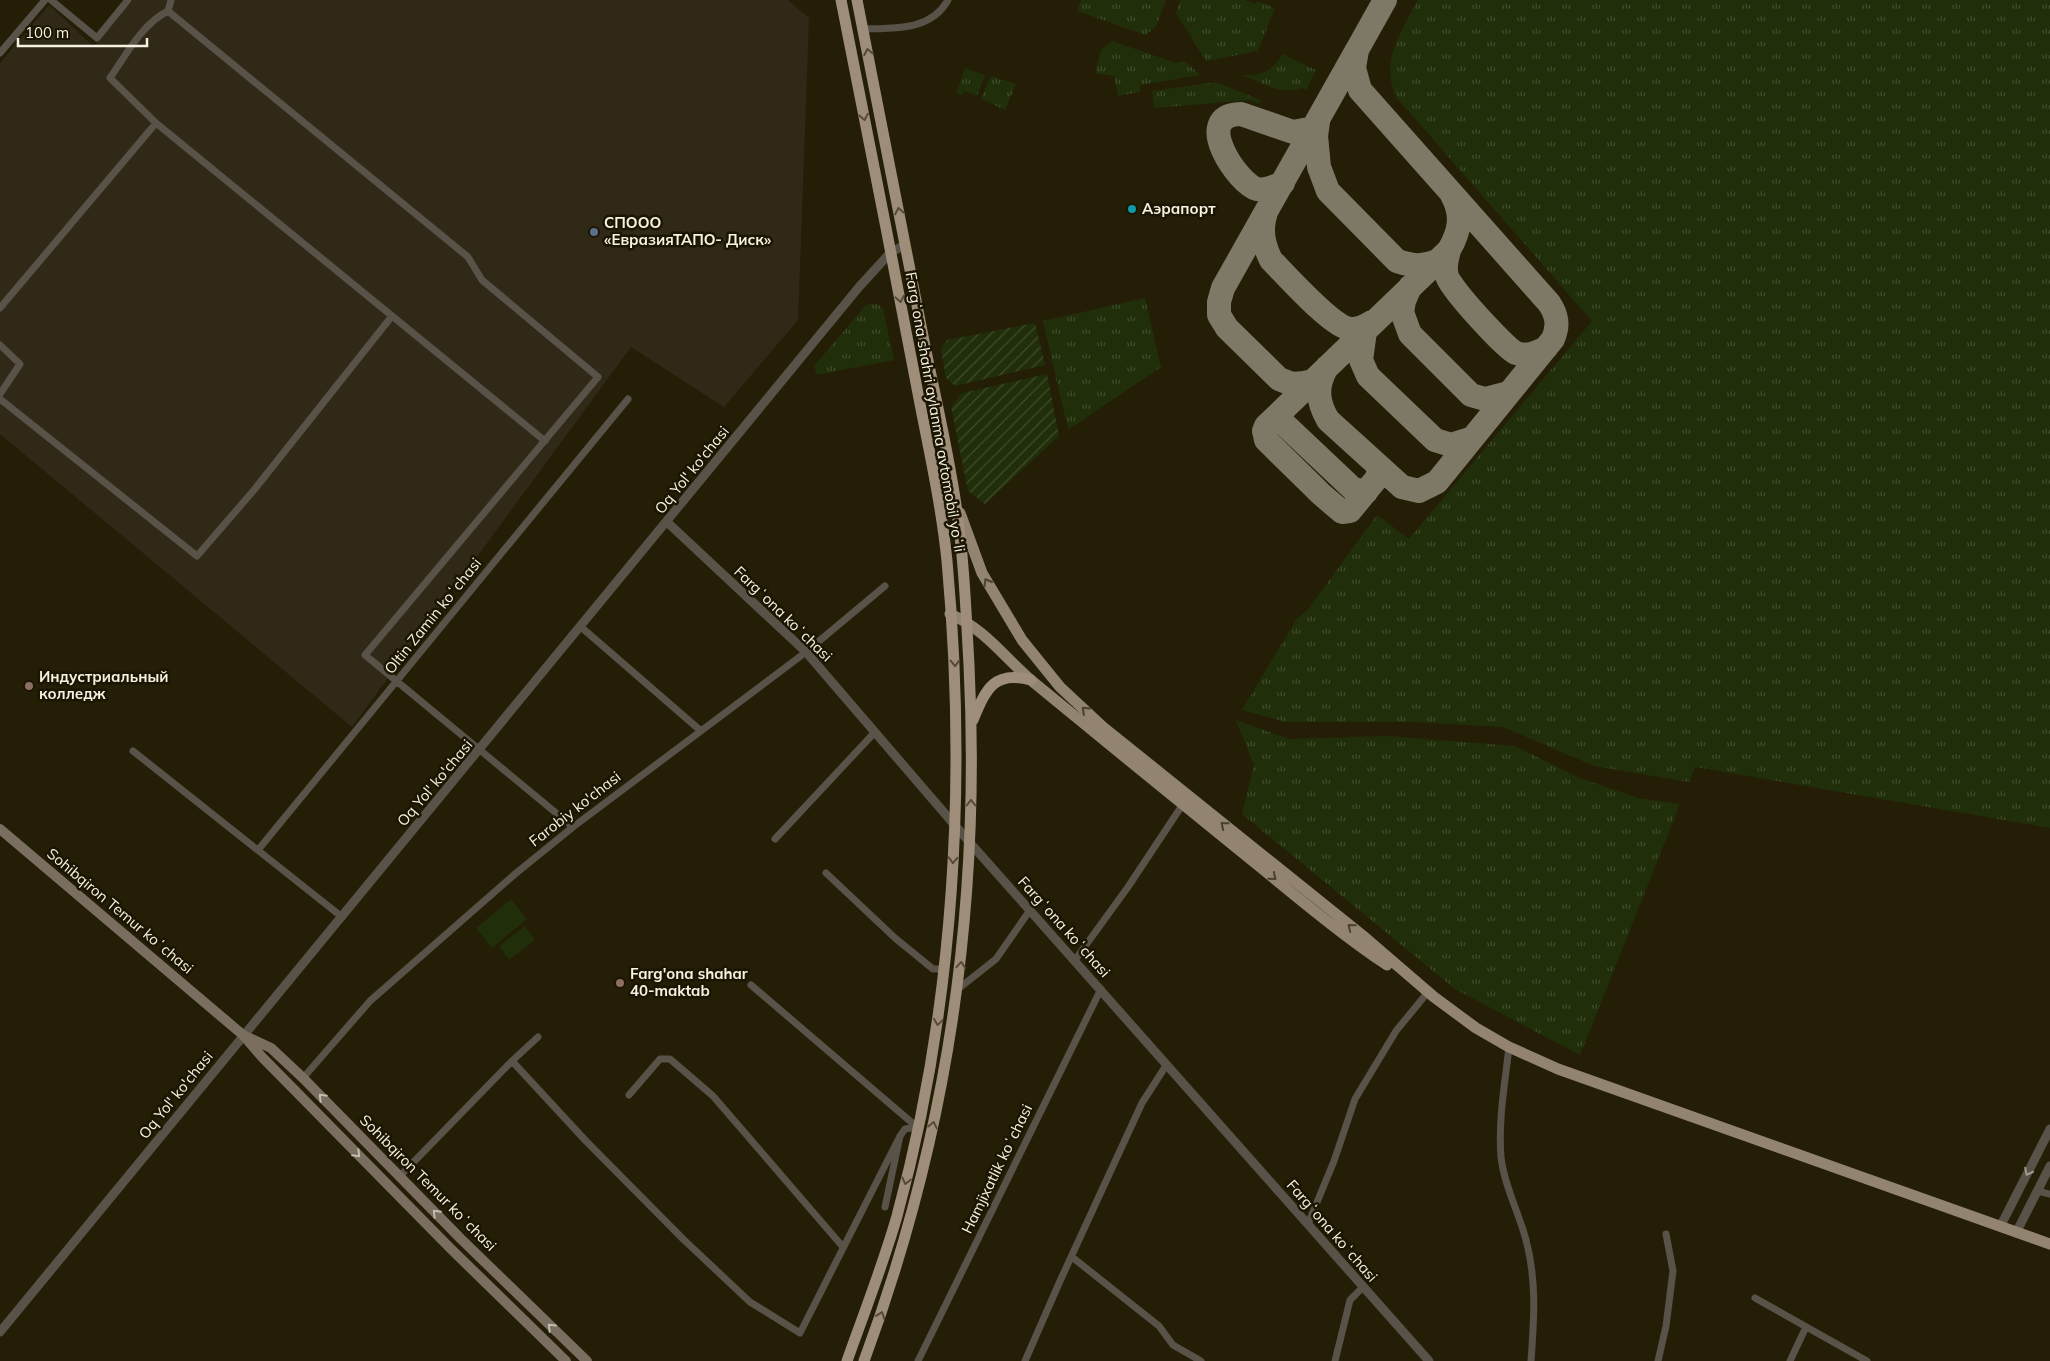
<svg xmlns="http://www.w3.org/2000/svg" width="2050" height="1361" viewBox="0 0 2050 1361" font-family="Mulish,sans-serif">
	<defs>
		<pattern id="grass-tufts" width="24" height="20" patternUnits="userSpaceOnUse" patternTransform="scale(1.25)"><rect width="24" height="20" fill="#202e0a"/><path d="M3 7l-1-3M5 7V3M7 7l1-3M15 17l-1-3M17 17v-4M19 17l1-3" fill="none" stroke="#414d2e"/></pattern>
		<pattern id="garden-furrows" width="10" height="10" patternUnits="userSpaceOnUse" patternTransform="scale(1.25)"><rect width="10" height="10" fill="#202e0a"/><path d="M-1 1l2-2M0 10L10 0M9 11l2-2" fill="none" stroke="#414d2e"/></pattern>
	</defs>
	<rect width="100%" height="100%" fill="#241e07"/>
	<path fill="#302918" d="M133 0H788L809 18 798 320 724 407 631 347 352 727 0 434V63L49 5 94 47Z"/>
	<path fill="url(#grass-tufts)" d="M1081 0H1166L1156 27 1145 35 1077 11Z
		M1180 0H1244L1256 4 1257 1 1275 8 1258 51 1206 61 1176 13Z
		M1418 0H2050V828L1695 767 1689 782 1594 766 1503 727 1414 722H1286L1242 710 1296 620 1309 608 1377 515 1409 539 1592 321 1396 97C1380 61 1401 31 1418 0Z
		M1112 41 1176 63 1185 61 1200 75 1140 85V92L1118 96 1114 76 1095 73 1101 50Z
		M1282 54 1316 70 1306 90 1302 88C1282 96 1262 83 1243 75 1261 76 1274 71 1282 54Z
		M965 68 985 75 977 96 964 91 962 95 956 93Z
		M991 76 1016 84 1005 110 981 99Z
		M1216 82 1260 100 1259 104 1251 100 1154 108 1152 91Z
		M1145 298 1161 367 1068 430 1043 321Z
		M871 303 879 305 883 309 894 360 817 375 814 366 865 306Z
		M1236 720 1289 739 1387 736 1515 746 1577 777 1638 798 1680 804 1580 1055 1455 989 1242 814 1254 765Z"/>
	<path fill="url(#garden-furrows)" d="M1035 323 1045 365 955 386 946 378 941 349 947 340Z
		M1047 374 1059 436 985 504 968 491 951 407 962 393Z"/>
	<path fill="#202e0a" d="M511 899 527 919 492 948 476 928Z
		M525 926 535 940 509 960 499 946Z"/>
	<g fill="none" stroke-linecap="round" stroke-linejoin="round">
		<path stroke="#7e7966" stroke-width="24" d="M1357 50 1385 0
			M1318 122 1316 136 1319 167 1328 191 1397 261C1412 266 1422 267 1437 261
			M1283 183C1275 186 1266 191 1257 189 1239 185 1190 115 1241 114L1293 132 1314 128
			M1265 216C1260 232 1264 246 1271 260 1287 276 1331 326 1350 329 1359 330 1365 326 1372 322
			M1449 250C1447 259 1444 267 1447 276 1449 287 1506 349 1516 353 1527 357 1536 353 1546 348
			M1410 287 1404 301 1402 312 1410 334 1471 395 1485 399 1508 393
			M1365 331 1361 360 1368 376 1435 440 1451 445 1470 439
			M1327 367C1316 386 1317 401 1328 420L1402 487 1419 491 1437 482 1553 339C1559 325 1557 315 1549 303L1360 90 1354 68 1357 50 1223 288 1219 302V315L1227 328 1279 379 1292 384 1304 383 1313 381 1449 250C1460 231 1463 215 1452 195
			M1313 381 1266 426 1264 431 1266 440 1321 494 1342 512 1350 511 1377 478 1379 469
			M1280 413 1281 421 1353 489 1366 492"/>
		<path stroke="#585248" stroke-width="7" d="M51 0 97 38 128 0
			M171 0 168 11C142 24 126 55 110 78L156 123 545 441
			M168 11 468 257 482 280 598 377 365 655 573 827
			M863 29C894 28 931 31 948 0
			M0 53 45 0
			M0 308 156 123
			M0 345 20 364 0 394
			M0 399 197 556 254 490 392 316
			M581 627 701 731
			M133 751 342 917
			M775 839 875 732
			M258 850 628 399
			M826 873 895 938 933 969H944
			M1075 960 1128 887 1183 804
			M751 985 917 1127
			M958 989 996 959 1030 910
			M1509 1047C1505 1083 1498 1120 1501 1157 1504 1185 1519 1213 1526 1240 1537 1281 1534 1320 1531 1361
			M512 1061 585 1140 683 1239 750 1302 800 1333 900 1136
			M303 1078 370 1001 515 874 573 827 806 652 885 586
			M629 1095 660 1059H670L713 1096 843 1247
			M400 1176 512 1061 538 1037
			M2037 1191 2050 1194
			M885 1207 900 1136 905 1129 917 1127
			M1308 1224 1334 1161 1355 1099 1396 1031 1428 992
			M1072 1257 1159 1326 1173 1345 1201 1361
			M1755 1298 1867 1361
			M918 1361 1101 989
			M1025 1361 1060 1281 1142 1103 1167 1064
			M1335 1361 1350 1300 1363 1287
			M1658 1361 1666 1326 1673 1271 1666 1234
			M1790 1361 1806 1327"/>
		<path stroke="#585248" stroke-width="9" d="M667 522 806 652 971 844 1429 1361
			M2000 1227 2050 1129
			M2016 1233 2050 1166
			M0 1332 859 287 891 252 905 245"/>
		<path stroke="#796e60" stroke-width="10" d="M0 829 243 1035
			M566 1361 451 1249 262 1057 243 1035 271 1048 303 1078 461 1239 587 1361"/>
		<path stroke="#928471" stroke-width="11" d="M960 513 982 573 1022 640 1060 687 1103 727 1362 935 1434 997 1476 1028 1509 1047 1558 1069 2050 1244
			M950 614C985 629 1004 657 1032 681 1104 740 1177 800 1249 858 1295 895 1339 933 1387 965"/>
		<path stroke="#9e8e79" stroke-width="11" d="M841 0C866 128 892 255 916 383 927 442 941 501 947 561 967 779 955 1004 897 1216 883 1265 864 1313 847 1361
			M857 0C879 114 901 228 924 341 935 396 948 450 956 505 964 558 966 612 969 665 981 907 948 1134 864 1361
			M973 720C986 689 994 670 1031 680"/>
	</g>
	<defs><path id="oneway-chevron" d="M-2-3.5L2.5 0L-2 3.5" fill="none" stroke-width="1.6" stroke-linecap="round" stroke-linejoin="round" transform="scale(1.25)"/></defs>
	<g stroke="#564b37">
		<use href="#oneway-chevron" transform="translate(868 52) rotate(-101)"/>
		<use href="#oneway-chevron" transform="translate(864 117) rotate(79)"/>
		<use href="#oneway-chevron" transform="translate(899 211) rotate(-100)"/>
		<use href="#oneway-chevron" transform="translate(900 299) rotate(80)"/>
		<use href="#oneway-chevron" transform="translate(955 663) rotate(89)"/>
		<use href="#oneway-chevron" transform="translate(971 803) rotate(-90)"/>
		<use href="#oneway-chevron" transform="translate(953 860) rotate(93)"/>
		<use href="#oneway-chevron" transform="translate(961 965) rotate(-85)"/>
		<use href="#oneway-chevron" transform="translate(938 1022) rotate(98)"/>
		<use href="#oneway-chevron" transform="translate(933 1125) rotate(-78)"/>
		<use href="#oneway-chevron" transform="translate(906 1181) rotate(104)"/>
		<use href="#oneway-chevron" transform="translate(881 1315) rotate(-70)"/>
	</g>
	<g stroke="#4b412e">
		<use href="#oneway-chevron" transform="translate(987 582) rotate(-120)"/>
		<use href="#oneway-chevron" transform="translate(1085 710) rotate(-137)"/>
		<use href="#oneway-chevron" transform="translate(1224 825) rotate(-141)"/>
		<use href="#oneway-chevron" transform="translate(1273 877) rotate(39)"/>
		<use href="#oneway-chevron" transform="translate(1351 927) rotate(-141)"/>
	</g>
	<g stroke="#c3bdaf">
		<use href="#oneway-chevron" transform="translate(322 1097) rotate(-135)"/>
		<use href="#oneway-chevron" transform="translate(357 1154) rotate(45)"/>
		<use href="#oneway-chevron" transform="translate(436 1213) rotate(-134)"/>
		<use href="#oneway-chevron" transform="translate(551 1327) rotate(-136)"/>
	</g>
	<use stroke="#9f9a8e" href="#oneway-chevron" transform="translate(2028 1172) rotate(117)"/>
	<circle fill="#0f9aa8" stroke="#1b1501" stroke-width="2" cx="1132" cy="209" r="5"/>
	<circle fill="#5c6f8a" stroke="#1b1501" stroke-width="2" cx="594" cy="232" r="5"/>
	<g fill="#8d6e63" stroke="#1b1501" stroke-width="2">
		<circle cx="29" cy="686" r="5"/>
		<circle cx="620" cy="983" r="5"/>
	</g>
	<g text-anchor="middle" stroke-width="5" stroke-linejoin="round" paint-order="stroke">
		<g font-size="15" font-weight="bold" fill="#f5f2e4" stroke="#1b1501" text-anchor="start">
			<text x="1142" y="214">Аэрапорт</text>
			<text x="604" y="228">СПООО<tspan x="604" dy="17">«ЕвразияТАПО- Диск»</tspan></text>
			<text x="39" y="682">Индустриальный<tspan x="39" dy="17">колледж</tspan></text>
			<text x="630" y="979">Farg'ona shahar<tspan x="630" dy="17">40-maktab</tspan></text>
		</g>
		<g font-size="15" fill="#f5f2e4" stroke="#1b1501">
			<text transform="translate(935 412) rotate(80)" y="5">Fargʻona shahri aylanma avtomobil yoʻli</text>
			<text transform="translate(692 470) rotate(-51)" y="5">Oq Yol' ko'chasi</text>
			<text transform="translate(783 614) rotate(44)" y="5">Fargʻona koʻchasi</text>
			<text transform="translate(433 616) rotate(-51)" y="5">Oltin Zamin koʻchasi</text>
			<text transform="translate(435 783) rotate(-50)" y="5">Oq Yol' ko'chasi</text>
			<text transform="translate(575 809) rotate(-38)" y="5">Farobiy ko'chasi</text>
			<text transform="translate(120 911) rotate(40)" y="5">Sohibqiron Temur koʻchasi</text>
			<text transform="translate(1064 927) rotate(48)" y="5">Fargʻona koʻchasi</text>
			<text transform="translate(176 1095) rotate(-51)" y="5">Oq Yol' ko'chasi</text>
			<text transform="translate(997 1169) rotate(-64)" y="5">Hamjixatlik koʻchasi</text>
			<text transform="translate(428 1183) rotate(45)" y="5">Sohibqiron Temur koʻchasi</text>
			<text transform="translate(1332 1231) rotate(49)" y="5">Fargʻona koʻchasi</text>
		</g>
	</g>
	<path d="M18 38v8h129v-8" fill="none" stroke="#f5f2e4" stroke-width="2.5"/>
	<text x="25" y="38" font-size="15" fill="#f5f2e4" stroke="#1b1501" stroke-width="4" paint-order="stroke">100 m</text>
</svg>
